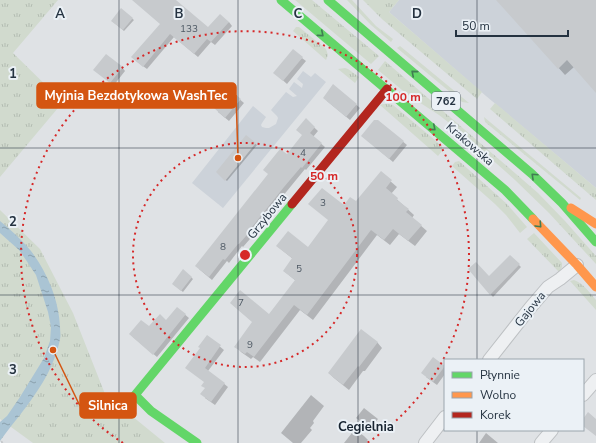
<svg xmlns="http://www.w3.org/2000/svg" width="596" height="443" viewBox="0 0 596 443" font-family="'Nunito Sans',sans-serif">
	<defs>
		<pattern id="grass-tufts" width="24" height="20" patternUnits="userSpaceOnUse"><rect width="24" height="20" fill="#d1dace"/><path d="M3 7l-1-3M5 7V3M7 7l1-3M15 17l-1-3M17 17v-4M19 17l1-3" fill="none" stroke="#b3bcb2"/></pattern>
		<pattern id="water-ripples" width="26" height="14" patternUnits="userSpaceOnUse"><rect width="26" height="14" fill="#aac4d4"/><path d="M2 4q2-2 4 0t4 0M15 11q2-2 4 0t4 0" fill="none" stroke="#8aa0ad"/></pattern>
	</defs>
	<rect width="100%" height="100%" fill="#dfe2e5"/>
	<path fill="#ccd2d9" d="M399 0H596V188L486 96 389 12Z
		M303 71 311 77 315 73 326 82 223 208 192 183 253 106 266 117 262 123 261 125 262 127 266 128H269L276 124 278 118 277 116 271 110 286 92 293 97 297 96 289 89 294 82 302 88 303 84 297 79Z"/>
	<path fill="url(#grass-tufts)" d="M0 0H58L13 53 63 102 0 177Z
		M295 0H312L379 56 371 64Z
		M347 0H352L376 26 393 39 391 42 371 25Z
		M363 0H399L389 12 482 92 477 99 383 20Z
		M296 27H299L326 49 328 55 326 60 293 31Z
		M400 46 469 103 462 102 397 48Z
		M385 61 538 193 565 221 596 256V264L549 213 515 180 462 133 439 115 408 95 378 70Z
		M345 68 348 69 359 77 355 83 338 69Z
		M495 103 596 188V200L490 109Z
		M383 104H388L393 105 442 146V151L438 156 380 105Z
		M484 117 581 198 580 200 485 122Z
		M459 161 507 204 527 227 520 233 506 215 495 204 452 166 455 162Z
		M0 210 40 249 73 313 105 394 165 443H33L0 419Z
		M534 233 562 263V267L559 272 527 239Z
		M574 280C583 283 590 293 596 300V310L570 281Z"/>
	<path fill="url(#water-ripples)" d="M0 221C11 230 22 240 31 251 47 272 59 300 60 327 60 331 61 335 60 339 58 350 53 363 48 373 35 398 16 419 0 441V422L7 416 20 397 44 358 50 341 51 327 48 312 36 275 26 260 19 250 0 233Z"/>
	<path fill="#0003" d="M135 0H174L208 28 229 22 232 26 215 45 211 42 198 57 174 37 147 69 136 61 161 24Z
		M498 0H596V91L574 67 565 75Z
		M121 10 134 20 124 31 112 21Z
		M302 58 306 61 287 84 278 76Z
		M122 67 125 71 114 85 98 73Z
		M224 86 244 103 229 121 218 112V105Z
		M334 86 360 108 350 120 327 101Z
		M306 120 318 131 313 137 325 147 306 170 305 169 287 191 255 231 256 232 243 247 242 246 229 263 227 261 212 280 199 269 287 156 303 136Z
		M378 121 407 145 393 162 366 139Z
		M246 137 257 145 227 181 217 172Z
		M381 173 397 187 391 194 414 215 412 218 427 231 415 246 399 234 390 245 377 235 313 320 300 310 260 362 253 357 251 359 241 352 236 346 253 322 231 303 269 315 296 281 284 271 293 259 277 246 308 248 344 206 356 202Z
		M510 256 521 267 493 297 469 269 489 278Z
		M184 271 193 279 183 292 173 284Z
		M177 308 189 318 157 357 133 337 150 328 167 322Z
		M207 336 224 350 208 371 228 387 215 405 205 398 206 389 201 348Z
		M377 342 382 348 365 371H363L349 390 334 378 329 373Z
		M433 358 445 367V374L437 385 426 377Z
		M311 395 324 406 313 421 314 423 310 428 312 430 301 443H293L281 433Z
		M364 408 378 419 370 429 356 418Z
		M355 429 364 436 368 440 367 441 370 443H344Z
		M486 433 498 443H479Z"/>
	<path fill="#c7cacd" d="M132 0H176L208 27 220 14 229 22 211 42 207 39 194 54 170 34 143 67 131 57 160 24Z
		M496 0H596V93L567 60 558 69Z
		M121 8 133 18 123 30 111 21Z
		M293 49 303 57 283 81 273 73Z
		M106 54 123 67 110 83 93 70Z
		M333 84 357 104 346 117 323 98Z
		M224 85 241 99 225 118 214 108 217 105 211 100Z
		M306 118 315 127 310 133 322 143 302 168 301 167 284 187 252 227 253 228 239 244H238L225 260 223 259 209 277 195 266 268 174 263 170 280 149 287 154 302 135 296 130Z
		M374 120H378L404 141 389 159 361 136Z
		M246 135 256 143 225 181 216 172Z
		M381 171 392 180 386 188 398 198 397 200 409 209 406 212 422 225 408 241 393 229 384 240 371 230 307 315 294 305 254 357 247 352 245 354 234 347 252 322 230 303 240 290 269 314 295 280 283 271 292 258 276 246 288 231 308 247 328 220 308 204 322 188 344 205 350 197 356 201Z
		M510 255 520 264 490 295 468 269 476 262 489 276Z
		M183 269 192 277 181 291 172 284Z
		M177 307 186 314 153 355 129 334 141 320 149 326 160 314 166 320Z
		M361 329 378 342 359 367 358 366 343 385 328 373Z
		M207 335 221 345 205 368 225 383 211 402 200 394 205 388 201 386 204 382 185 368 200 348 198 347Z
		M433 357 445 366 433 382 421 373Z
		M588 412 596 419V436L583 426V419Z"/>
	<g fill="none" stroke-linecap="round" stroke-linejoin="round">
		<g stroke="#bdc0c3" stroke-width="14">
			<path id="street" d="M489 360 530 308 548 287 560 279 577 265
				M583 395 596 380
				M425 443 445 417
				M541 443 552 430"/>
		</g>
		<use href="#street" stroke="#eef0f2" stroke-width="12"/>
		<path stroke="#63d668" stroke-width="9" d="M281 0 505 190 533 219
			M328 0 532 174 562 203 596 242
			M197 443 151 411 135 395 292 204"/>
		<path stroke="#ff974d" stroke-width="9" d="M571 208 596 224
			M533 219 577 265 596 287"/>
		<path stroke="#b3261e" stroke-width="9" d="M292 204 387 89"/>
		<g stroke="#c7cacd" stroke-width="4.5">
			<path id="rail" d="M0 443H1"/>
		</g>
		<use href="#rail" stroke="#ebf1f6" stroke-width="3" stroke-dasharray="9" stroke-linecap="butt"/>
	</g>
	<defs><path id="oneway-chevron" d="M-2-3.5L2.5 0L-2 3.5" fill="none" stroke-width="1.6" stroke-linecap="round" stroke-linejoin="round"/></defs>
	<g stroke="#407c52">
		<use href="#oneway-chevron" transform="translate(321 34) rotate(40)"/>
		<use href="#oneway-chevron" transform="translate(414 73) rotate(-140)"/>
		<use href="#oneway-chevron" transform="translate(433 128) rotate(40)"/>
		<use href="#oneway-chevron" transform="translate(534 176) rotate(-137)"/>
		<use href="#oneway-chevron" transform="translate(539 225) rotate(47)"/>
	</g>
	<path fill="none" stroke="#243240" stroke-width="1" stroke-opacity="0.55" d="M119 0V443M238 0V443M358 0V443M477 0V360M0 148H596M0 295H596M477 430V443"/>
	<g fill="none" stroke="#d62828" stroke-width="2" stroke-dasharray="2 4">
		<circle cx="245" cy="255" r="112"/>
		<path d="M123 443A224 224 0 1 1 367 443"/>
	</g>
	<g text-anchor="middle" stroke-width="4" stroke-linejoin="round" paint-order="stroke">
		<g font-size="10" fill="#4e5964">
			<text x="189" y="32">133</text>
			<text x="303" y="156">4</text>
			<text x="323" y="206">3</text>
			<text x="223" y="250">8</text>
			<text x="299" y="272">5</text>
			<text x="241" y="306">7</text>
			<text x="250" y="348">9</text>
		</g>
		<rect fill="#ebf1f6" stroke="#606b77" stroke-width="1" x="432" y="92" width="28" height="18" rx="3"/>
		<g font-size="11" font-weight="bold" fill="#243240">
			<text x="446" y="105">762</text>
		</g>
		<g font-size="12" fill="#243240" stroke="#ebf1f6">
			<text transform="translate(470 144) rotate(41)" y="4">Krakowska</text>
			<text transform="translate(267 216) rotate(-51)" y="4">Grzybowa</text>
			<text transform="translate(530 309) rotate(-51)" y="4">Gajowa</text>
		</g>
		<g font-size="13" font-weight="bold" fill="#172330" stroke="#ebf1f6">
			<text x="366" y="431">Cegielnia</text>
		</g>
	</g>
	<g font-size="13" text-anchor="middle" font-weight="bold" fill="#243240" stroke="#ebf1f6" stroke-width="4" stroke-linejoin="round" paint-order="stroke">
		<text x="60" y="18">A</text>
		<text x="179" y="18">B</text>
		<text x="298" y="18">C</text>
		<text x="417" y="18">D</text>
		<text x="13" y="78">1</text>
		<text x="13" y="226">2</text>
		<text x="13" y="374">3</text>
	</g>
	<circle cx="245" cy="255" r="6" fill="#d62828" stroke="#ebf1f6" stroke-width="2"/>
	<g font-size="12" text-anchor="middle" font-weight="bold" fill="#d62828" stroke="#ebf1f6" stroke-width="4" stroke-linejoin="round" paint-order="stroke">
		<text x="403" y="101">100 m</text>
		<text x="324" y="180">50 m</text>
	</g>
	<path fill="none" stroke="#d45511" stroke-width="1.5" d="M238 158L236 95M53 350L80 406"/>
	<g fill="#d45511" stroke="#ebf1f6" stroke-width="1.5">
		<circle cx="238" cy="158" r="4"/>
		<circle cx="53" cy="350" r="4"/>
	</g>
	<g fill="#d45511" stroke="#d45511" stroke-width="1.5">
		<rect x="37" y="83" width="199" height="25" rx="4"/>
		<rect x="80" y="393" width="56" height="25" rx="4"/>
	</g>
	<g font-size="13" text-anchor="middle" font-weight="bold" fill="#fff">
		<text x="136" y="100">Myjnia Bezdotykowa WashTec</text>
		<text x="108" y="410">Silnica</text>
	</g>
	<rect x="444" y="359" width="140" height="72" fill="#ebf1f6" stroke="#9ba5ad"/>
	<rect x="452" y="372" width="20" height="6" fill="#63d668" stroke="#9ba5ad"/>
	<text x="480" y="379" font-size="12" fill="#243240">Płynnie</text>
	<rect x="452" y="392" width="20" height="6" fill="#ff974d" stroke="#9ba5ad"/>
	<text x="480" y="399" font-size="12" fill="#243240">Wolno</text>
	<rect x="452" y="412" width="20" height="6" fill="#b3261e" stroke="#9ba5ad"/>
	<text x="480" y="419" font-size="12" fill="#243240">Korek</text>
	<path d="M456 30v6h112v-6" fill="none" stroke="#243240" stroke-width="2"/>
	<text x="462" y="30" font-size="12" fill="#243240" stroke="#ebf1f6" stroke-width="3" paint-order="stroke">50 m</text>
</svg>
